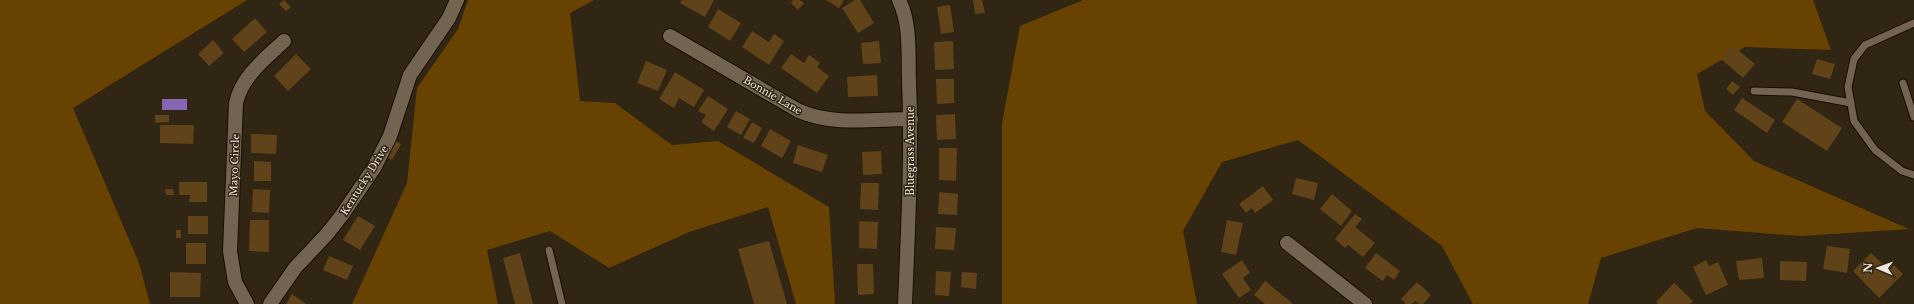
<svg xmlns="http://www.w3.org/2000/svg" width="1914" height="304" viewBox="0 0 1914 304" font-family="'Libre Baskerville',serif">
	<rect width="100%" height="100%" fill="#312514"/>
	<path fill="#684200" d="M0 0H247L73 108 139 263 150 304H0Z
		M468 0H594L570 13 580 101 615 103 672 145 718 141 829 207 835 304H796L768 207 689 232 609 268 550 231 487 250 498 304H352L407 183 417 88 458 29Z
		M1083 0H1813L1831 50 1745 47 1697 74 1705 111 1754 161 1909 229 1801 236 1697 228 1601 258 1588 304H1473L1442 246 1298 140 1222 162 1183 231 1197 304H1002V123L1020 26Z"/>
	<path fill="#8666b0" d="M162 99H187V110H162Z"/>
	<path fill="#604319" d="M284 0 291 7 286 11 279 4Z
		M682 0H714L705 17 680 3Z
		M793 0H800L804 3 798 10 791 3Z
		M826 0H844L839 8Z
		M855 0H860L874 23 858 33 842 8Z
		M973 0H982L985 13 975 14Z
		M950 5 954 32 941 34 937 7Z
		M718 9 741 23 730 41 708 27Z
		M255 18 267 32 244 52 232 39Z
		M752 31 769 42 774 34 784 41 769 65 742 47Z
		M213 40 224 53 209 66 198 54Z
		M879 41 881 63 863 64 861 43Z
		M953 41 954 69 935 70 934 42Z
		M1732 45 1755 64 1743 78 1721 59Z
		M296 54 311 69 288 91 274 76Z
		M791 54 804 63 809 55 820 63 817 67 829 76 817 93 781 68Z
		M1817 59 1835 64 1830 79 1812 74Z
		M646 61 667 70 658 91 637 83Z
		M675 72 704 90 694 107 679 98 674 108 659 99Z
		M877 75 878 96 848 97 847 77Z
		M936 79H954V103L937 104Z
		M1732 81 1740 87 1733 95 1726 89Z
		M708 96 728 109 714 131 701 122 706 115 698 111Z
		M1742 98 1775 120 1767 133 1734 110Z
		M1797 99 1842 128 1827 151 1782 122Z
		M736 111 750 119 741 135 727 127Z
		M955 114 956 139 937 140 936 115Z
		M155 115H169V122L155 123Z
		M752 122 762 128 754 143 743 138Z
		M160 125H194L193 144 160 143Z
		M770 129 791 141 782 158 761 146Z
		M251 134 277 135 276 154 251 153Z
		M395 141 401 144 392 160 387 157Z
		M798 145 828 155 822 172 793 163Z
		M939 148H957L956 181 939 180Z
		M881 151 882 174 863 175 862 152Z
		M254 161 271 162V181H254Z
		M1296 178 1318 183 1314 200 1292 194Z
		M179 182H207V202H189L190 195H179Z
		M861 183H879L878 210 860 209Z
		M1263 186 1273 200 1255 213 1252 208 1246 213 1239 204Z
		M165 189H173L174 195H166Z
		M253 189 270 190 269 213 252 212Z
		M939 192 958 194 957 215 938 214Z
		M1332 194 1352 211 1341 226 1320 209Z
		M1355 214 1362 219 1355 227 1375 243 1363 257 1348 245 1345 248 1335 239Z
		M188 216H208V234H188Z
		M358 216 375 226 360 250 343 240Z
		M250 220H269V252L249 251Z
		M1227 220 1243 223 1236 255 1221 252Z
		M859 221 878 222 877 249 859 248Z
		M936 227 956 228 954 250 935 249Z
		M176 230H181V238H176Z
		M769 241 787 304H754L738 249Z
		M186 243H206V264H186Z
		M1827 246 1850 249 1847 273 1823 269Z
		M520 253 533 304H515L503 258Z
		M1376 253 1400 271 1394 280 1387 275 1383 281 1365 268Z
		M1871 253 1889 270 1894 265 1903 274 1879 298 1853 271Z
		M329 256 353 266 347 280 323 270Z
		M1762 258 1764 278 1739 280 1736 261Z
		M1242 260 1250 273 1243 278 1251 290 1239 298 1222 274Z
		M1706 260 1709 266 1718 262 1728 285 1706 295 1693 267Z
		M1780 261 1807 262 1806 281 1780 280Z
		M857 264H873L874 294 858 295Z
		M936 271 951 272 949 296 935 295Z
		M170 272 201 273 200 297H170Z
		M962 272 977 273 976 289 961 287Z
		M1265 281 1292 303V304H1265L1254 295Z
		M1417 282 1431 295 1423 304H1419L1415 301 1412 304H1406L1401 299Z
		M1674 283 1693 301 1690 304H1658L1656 302Z
		M292 294 306 304H286Z"/>
	<g fill="none" stroke-linecap="round" stroke-linejoin="round">
		<g stroke="#190d01" stroke-width="9">
			<path id="lane" d="M1914 23 1865 45 1854 59 1848 87 1854 121 1875 150 1902 171 1914 175
				M1903 83 1914 117
				M1754 91 1792 92 1851 103
				M549 250 562 304"/>
		</g>
		<g stroke="#190d01" stroke-width="16">
			<path id="street" d="M899 0C911 24 908 55 909 81 912 156 908 230 905 304
				M670 36 799 111C834 126 874 119 911 119
				M1287 243 1365 304
				M247 304 235 282 230 251 236 103C242 76 265 59 284 41
				M270 304 295 268 327 234 342 215 374 168 390 136 410 75 449 18 457 0"/>
		</g>
		<use href="#lane" stroke="#736452" stroke-width="7"/>
		<use href="#street" stroke="#736452" stroke-width="14"/>
	</g>
	<g text-anchor="middle" stroke-width="3" stroke-linejoin="round" paint-order="stroke">
		<g font-size="10" fill="#f0e8dd" stroke="#312514">
			<text transform="translate(773 95) rotate(30)" y="4">Bonnie Lane</text>
			<text transform="translate(910 151) rotate(-90)" y="4">Bluegrass Avenue</text>
			<text transform="translate(234 165) rotate(-88)" y="4">Mayo Circle</text>
			<text transform="translate(364 180) rotate(-58)" y="4">Kentucky Drive</text>
		</g>
	</g>
	<g transform="translate(1878 268) rotate(272)" stroke="#312514" stroke-width="3" paint-order="stroke">
	<path d="M0-3L7 15L0 10L-7 15Z" fill="#f0e8dd"/>
	<text y="-6" font-size="11" font-weight="bold" text-anchor="middle" fill="#f0e8dd">N</text>
	</g>
</svg>
